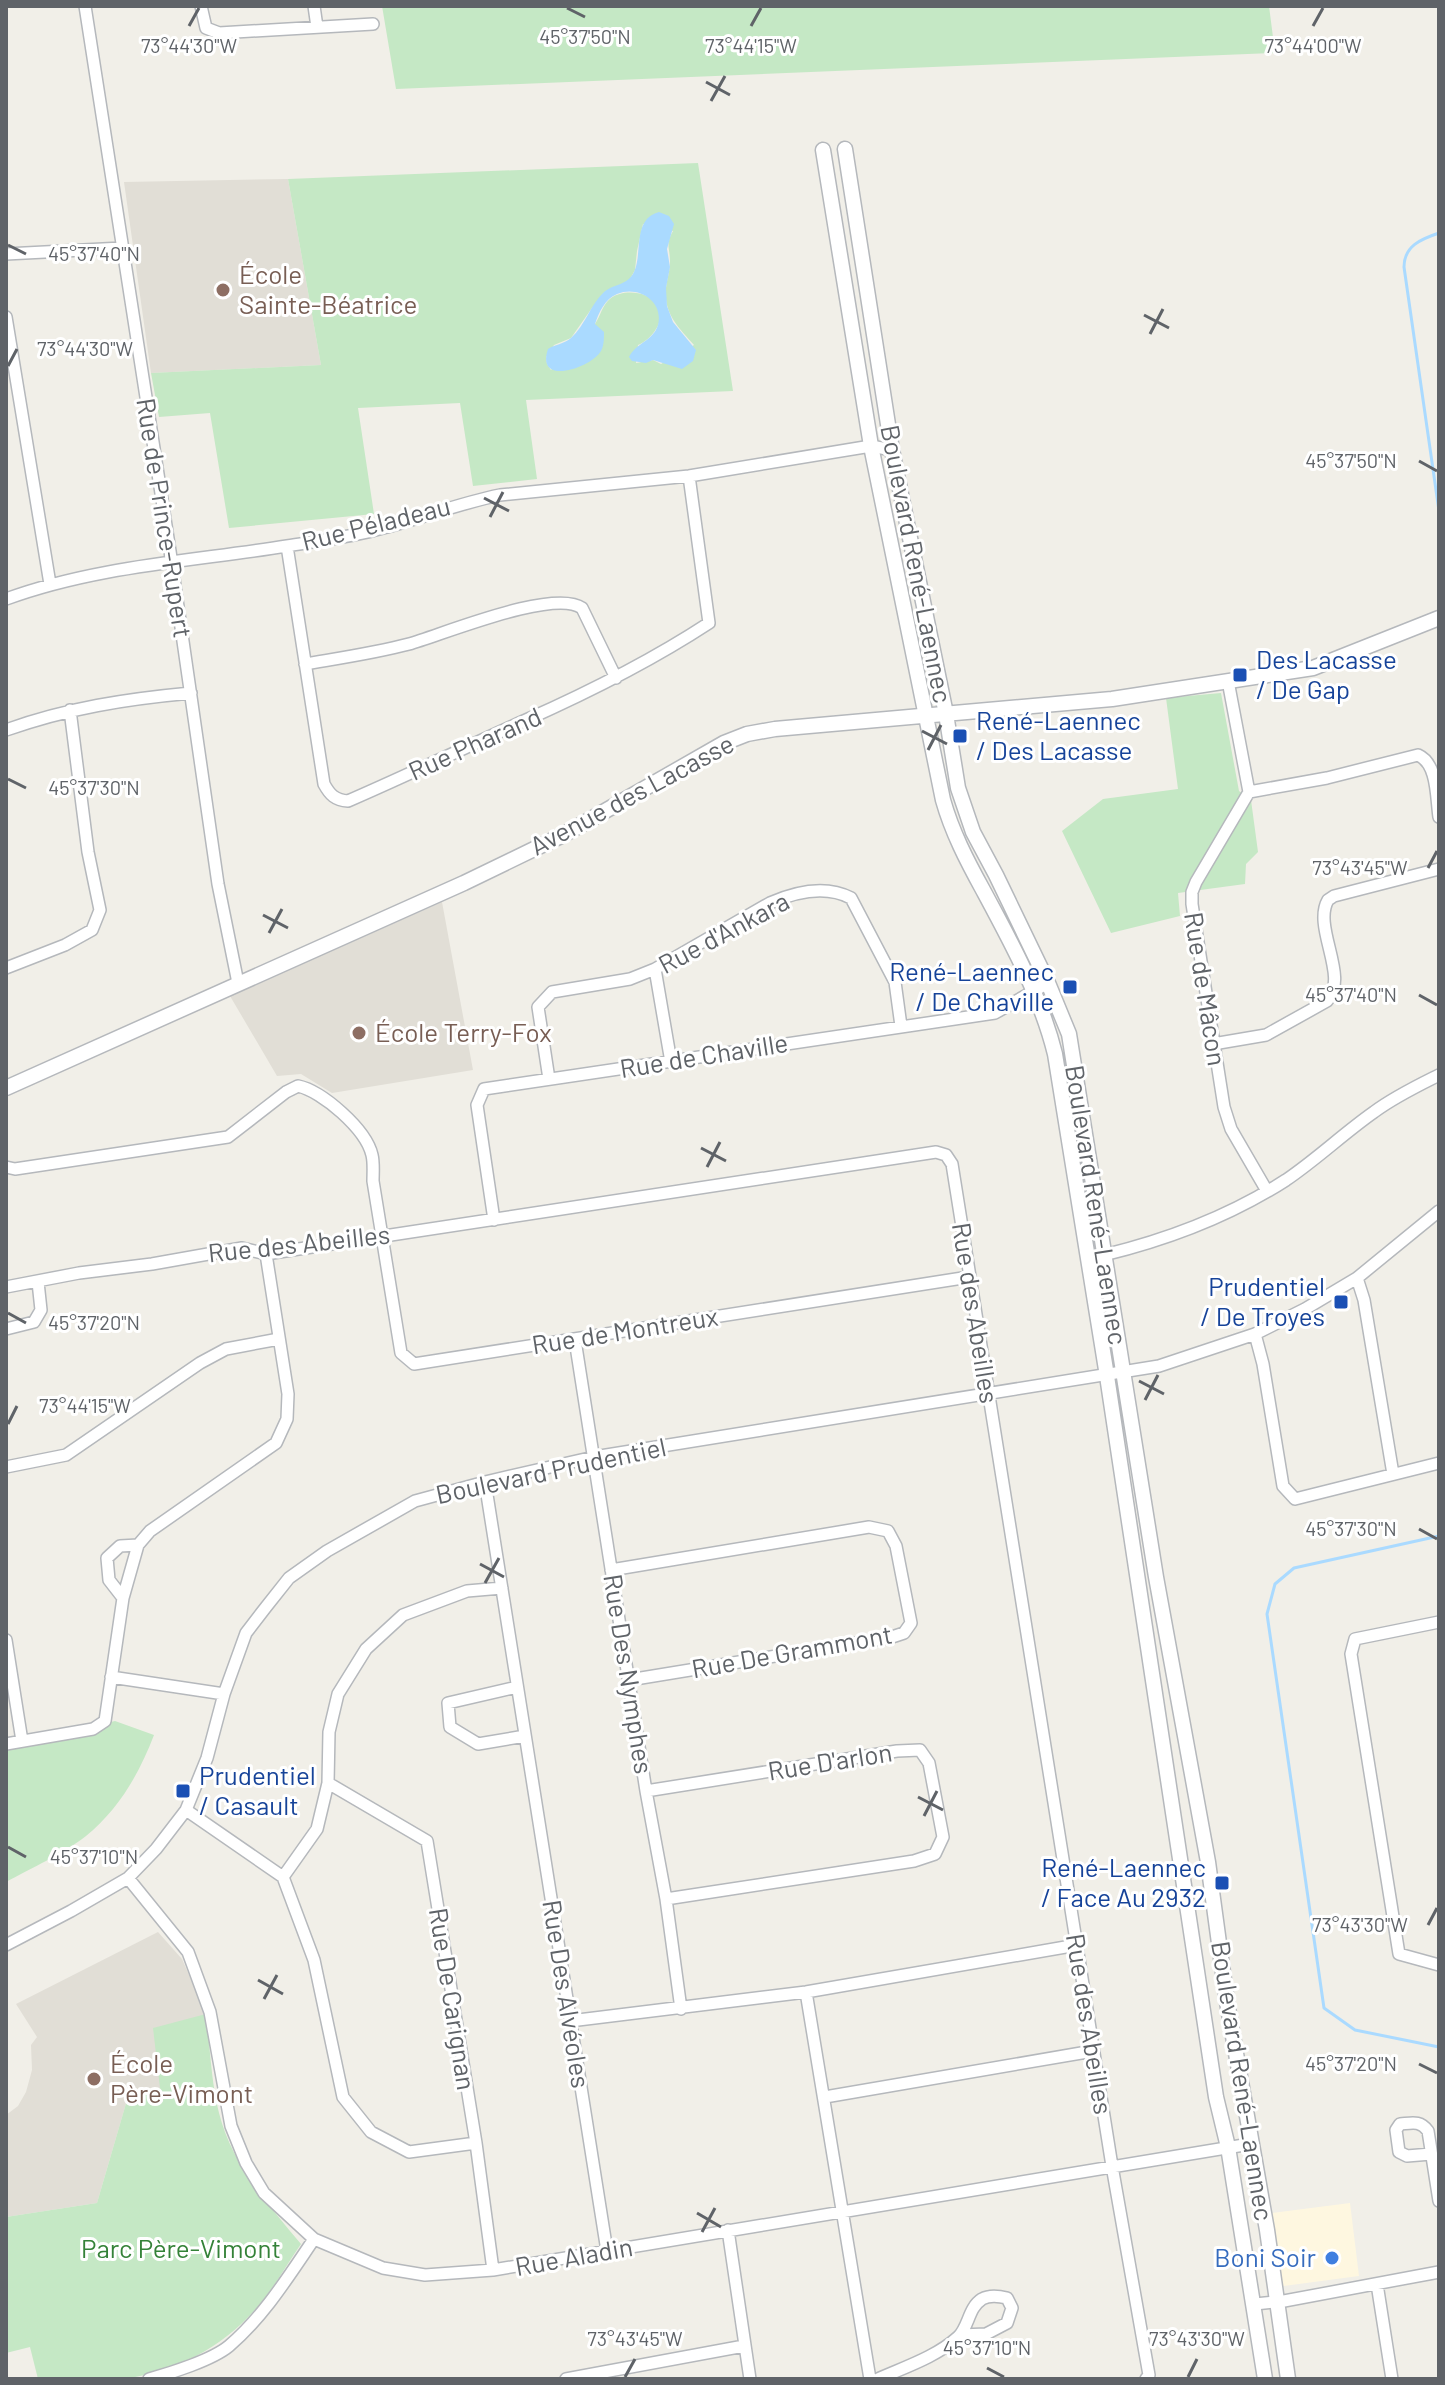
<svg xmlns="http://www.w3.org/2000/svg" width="1445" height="2385" viewBox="0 0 1445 2385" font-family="Barlow,sans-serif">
	<rect width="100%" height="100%" fill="#f1efe8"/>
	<path fill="#fef7e0" d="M1350 2203 1359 2276 1276 2287 1264 2214Z"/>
	<path fill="#e1ded6" d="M288 179 321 365 151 373 124 182Z
		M442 902 473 1070 332 1093 301 1074 277 1076 230 996Z
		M158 1932 182 1959 206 2014 160 2088 127 2100 97 2203 6 2217V2115L18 2106 26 2092 32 2070 31 2045 37 2037 16 2004Z"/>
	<path fill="#c5e8c5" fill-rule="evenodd" d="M382 6H1269L1275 53 396 89Z
		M698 163 733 391 526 400 537 479 473 486 460 403 358 408 374 514 229 528 210 413 159 417 151 373 321 365 288 179ZM643 224 673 231C665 245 670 247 670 262 670 271 667 279 666 288 663 313 679 328 694 345L661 364 653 360 636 363 638 345C652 339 667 320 657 304 648 291 623 289 611 298 602 305 601 315 595 324 586 338 563 357 551 370L547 364 546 357 554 345 571 338 592 308 612 288 625 283 630 279 635 270 637 251Z
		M1221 693 1239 791 1251 800 1258 852 1246 864 1245 884 1178 893 1180 916 1111 933 1062 831 1103 799 1178 789 1166 698Z
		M115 1721 154 1735C139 1774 119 1809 86 1836 66 1852 30 1869 6 1882V1746Z
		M206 2014C210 2046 211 2081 219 2113 232 2165 268 2204 301 2244 287 2264 275 2286 260 2304 224 2347 178 2371 123 2379 96 2382 65 2379 38 2379L30 2347 6 2353V2217L97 2203 127 2100 160 2088 153 2028Z"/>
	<path fill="#aadaff" d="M659 212 669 216 674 224 667 249 670 267 666 288 667 306 673 322 696 350 693 361 682 369 653 360 646 363 632 361 629 357C636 343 653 341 658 325 664 301 638 285 617 294 605 299 599 312 595 324L604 332C604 338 604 346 601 351 591 368 535 387 548 349 556 344 564 344 571 338 585 326 590 305 604 292 615 283 627 286 634 272 643 253 632 219 659 212Z"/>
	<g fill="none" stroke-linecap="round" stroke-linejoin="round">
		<path stroke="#aadaff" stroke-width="3" d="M1439 233C1421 239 1404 246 1404 267L1439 511
			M1439 1536 1294 1568 1275 1584 1267 1614 1324 2008 1355 2030 1439 2047"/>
		<g stroke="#b5b8bc" stroke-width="14">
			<path id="minor" d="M85 6 170 551 218 884 238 983
				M201 6 206 28 219 33 373 24
				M314 6 317 27
				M6 254 122 248
				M6 317 50 584
				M287 546 324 784C330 795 335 800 348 801 408 775 466 747 526 720 589 692 651 661 709 623L689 476
				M6 599C96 566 193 561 287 546 318 541 352 537 383 528 422 518 460 503 500 495L689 476 871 446 892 450
				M305 664C340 658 375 653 409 644 444 634 554 588 582 608L616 678
				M1228 681 1249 792
				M6 730C68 708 126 699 191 693
				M6 968 65 945 92 930 100 910 88 852 70 710
				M655 969 671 1062
				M1213 1044 1266 1035 1327 1001C1350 977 1312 927 1328 900L1334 896 1439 869
				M549 1079 538 1007 552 992 630 979 655 969 770 903C795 892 826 885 851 898L895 982 901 1026
				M6 1167 15 1169 228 1137 286 1092 298 1086C322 1091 366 1129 372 1155 374 1163 373 1173 373 1181L401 1353 414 1364 969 1277
				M1267 1191 1231 1129 1224 1107 1192 904V892L1196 882 1249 792 1327 778 1418 755C1438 764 1436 797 1439 817
				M494 1220 477 1105 484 1089 995 1013 1048 983
				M1104 1255C1170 1239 1230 1216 1286 1180 1317 1159 1344 1133 1374 1112 1394 1097 1417 1086 1439 1075
				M1357 1278 1364 1300 1393 1474
				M6 1287 79 1273 152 1264 242 1248 266 1254 936 1152 946 1155 952 1164 1112 2166 1149 2375 1146 2379
				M6 1329 34 1322 41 1310 38 1282
				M1255 1334 1263 1364 1283 1486 1295 1499 1439 1463
				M575 1340 646 1791 666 1899 681 2009
				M6 1467 66 1455 200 1363 226 1349 279 1339
				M485 1482 607 2251
				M611 1570 869 1527 888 1531 896 1546 911 1623 904 1633 892 1637 629 1680
				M123 1598 109 1580 107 1558 120 1546 138 1545
				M1439 1622 1355 1639 1351 1654 1399 1954 1439 1965
				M6 1640 22 1741
				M111 1677 224 1694
				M517 1687 448 1703 450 1727 478 1744 525 1736
				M6 1744 93 1729 105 1721 123 1598 138 1545 150 1531 276 1443 287 1419 288 1394 266 1254
				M328 1783 427 1841 476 2143 493 2270
				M646 1791 897 1751 920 1750 929 1763 943 1837 935 1854 914 1861 666 1899
				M186 1810 283 1877 314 1960 343 2097 371 2132 409 2152 476 2143
				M283 1877 317 1829 328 1783 329 1732 338 1694 366 1649 403 1615 467 1591 502 1588
				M128 1878 188 1952 210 2012 231 2126 246 2163 264 2193 314 2239 383 2268 425 2275 493 2270 1250 2144
				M6 1945 71 1911 128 1878 156 1849 186 1810 207 1758 224 1694 246 1633 266 1607 289 1578 327 1551 415 1501 485 1482 594 1457 1159 1366 1255 1334 1305 1309 1357 1278 1439 1211
				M806 1992 870 2379
				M570 2021 806 1992 1077 1945
				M825 2097 1093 2051
				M1431 2154 1407 2156 1399 2152 1396 2130 1400 2124C1412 2123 1420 2120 1428 2131L1439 2201
				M728 2230 750 2379
				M1377 2284 1392 2379
				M1255 2304 1284 2301 1439 2272
				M149 2379C171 2373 212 2360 229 2346 264 2316 288 2277 314 2239
				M566 2379 744 2346
				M878 2379C905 2367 936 2357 958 2337 969 2327 968 2308 982 2299 989 2295 999 2296 1007 2298L1012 2308 1007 2323 986 2334 961 2335"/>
		</g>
		<g stroke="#b5b8bc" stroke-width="17">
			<path id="tertiary" d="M845 149 892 450 946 714 958 788 973 832 996 875 1048 983 1069 1034 1156 1577 1208 1862 1227 2002 1267 2230 1288 2379
				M823 150 871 446 943 800C952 832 967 861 983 890 1011 942 1041 997 1055 1054L1107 1376 1216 2097 1228 2147 1265 2379
				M6 1088 464 883 563 835 724 743 747 734 775 729 1112 699 1313 668 1439 618"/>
		</g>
		<use href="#minor" stroke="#fff" stroke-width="11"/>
		<use href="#tertiary" stroke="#fff" stroke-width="14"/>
	</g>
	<path fill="none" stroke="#5f6368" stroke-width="3" d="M567 8 585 17M189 26 199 8M751 26 761 8M1313 26 1323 8M706 82 730 95M711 101 725 76M8 245 26 254M1144 315 1169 328M1150 334 1163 309M8 366 17 349M1419 461 1437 471M484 498 509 511M490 517 503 492M922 731 947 744M928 750 941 725M8 779 26 788M1428 868 1437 851M263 915 288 928M269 933 282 909M1419 995 1437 1005M701 1148 726 1161M707 1167 720 1142M8 1313 26 1323M1139 1381 1164 1394M1145 1400 1158 1375M8 1424 17 1406M1419 1529 1437 1539M480 1564 504 1577M485 1583 499 1558M918 1797 943 1810M924 1816 937 1791M8 1847 26 1857M1428 1925 1437 1908M258 1980 283 1994M264 1999 277 1975M1419 2064 1437 2073M697 2213 721 2227M702 2232 715 2208M987 2368 1004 2377M625 2377 635 2359M1188 2377 1197 2359"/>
	<g fill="#8d6e63" stroke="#fff" stroke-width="3">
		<circle cx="223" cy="290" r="8"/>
		<circle cx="359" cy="1033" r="8"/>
		<circle cx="94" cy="2079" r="8"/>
	</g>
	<g fill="#1a4fb4" stroke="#fff" stroke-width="3">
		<rect x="1232" y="667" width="16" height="16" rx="4"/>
		<rect x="952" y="728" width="16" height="16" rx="4"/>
		<rect x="1062" y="979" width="16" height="16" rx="4"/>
		<rect x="1333" y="1294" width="16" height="16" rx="4"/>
		<rect x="175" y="1783" width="16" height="16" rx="4"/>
		<rect x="1214" y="1875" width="16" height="16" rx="4"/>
	</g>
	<circle fill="#3f7fe0" stroke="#fff" stroke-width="3" cx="1332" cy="2258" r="8"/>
	<g text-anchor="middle" stroke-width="6" stroke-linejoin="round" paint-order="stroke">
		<g font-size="26" fill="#785e54" stroke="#fff" text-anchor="start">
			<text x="239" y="284">École<tspan x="239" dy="30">Sainte-Béatrice</tspan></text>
			<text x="375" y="1042">École Terry-Fox</text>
			<text x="110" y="2073">École<tspan x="110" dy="30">Père-Vimont</tspan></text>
		</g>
		<g font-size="26" fill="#5f6368" stroke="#fff">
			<text transform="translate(164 518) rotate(81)" y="9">Rue de Prince-Rupert</text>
			<text transform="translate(376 524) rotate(-14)" y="9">Rue Péladeau</text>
			<text transform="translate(916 564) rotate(79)" y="9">Boulevard René-Laennec</text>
			<text transform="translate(475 744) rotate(-24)" y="9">Rue Pharand</text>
			<text transform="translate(632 795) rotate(-28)" y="9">Avenue des Lacasse</text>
			<text transform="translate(724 933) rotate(-28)" y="9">Rue d'Ankara</text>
			<text transform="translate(1205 989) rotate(81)" y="9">Rue de Mâcon</text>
			<text transform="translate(704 1056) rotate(-9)" y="9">Rue de Chaville</text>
			<text transform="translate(1096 1205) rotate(81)" y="9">Boulevard René-Laennec</text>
			<text transform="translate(299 1244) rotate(-6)" y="9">Rue des Abeilles</text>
			<text transform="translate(975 1313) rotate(81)" y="9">Rue des Abeilles</text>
			<text transform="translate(625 1331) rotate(-9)" y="9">Rue de Montreux</text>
			<text transform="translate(551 1471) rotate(-12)" y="9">Boulevard Prudentiel</text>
			<text transform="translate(792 1652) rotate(-10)" y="9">Rue De Grammont</text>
			<text transform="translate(628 1674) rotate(81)" y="9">Rue Des Nymphes</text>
			<text transform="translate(830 1762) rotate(-9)" y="9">Rue D'arlon</text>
			<text transform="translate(566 1994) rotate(81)" y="9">Rue Des Alvéoles</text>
			<text transform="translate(452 1999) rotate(81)" y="9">Rue De Carignan</text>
			<text transform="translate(1089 2024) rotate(81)" y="9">Rue des Abeilles</text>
			<text transform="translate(1242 2081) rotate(81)" y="9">Boulevard René-Laennec</text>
			<text transform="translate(574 2257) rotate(-10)" y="9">Rue Aladin</text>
		</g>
		<g font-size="26" fill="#164399" stroke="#fff" text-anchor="start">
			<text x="1256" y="669">Des Lacasse<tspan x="1256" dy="30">/ De Gap</tspan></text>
			<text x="976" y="730">René-Laennec<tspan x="976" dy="30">/ Des Lacasse</tspan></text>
			<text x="1054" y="981" text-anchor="end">René-Laennec<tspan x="1054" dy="30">/ De Chaville</tspan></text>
			<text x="1325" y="1296" text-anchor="end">Prudentiel<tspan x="1325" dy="30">/ De Troyes</tspan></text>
			<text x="199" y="1785">Prudentiel<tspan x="199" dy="30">/ Casault</tspan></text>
			<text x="1206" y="1877" text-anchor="end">René-Laennec<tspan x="1206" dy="30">/ Face Au 2932</tspan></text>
		</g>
		<g font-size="26" fill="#348238" stroke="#fff">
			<text x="181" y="2258">Parc Père-Vimont</text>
		</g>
		<g font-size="26" fill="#366cbe" stroke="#fff" text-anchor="end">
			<text x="1316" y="2267">Boni Soir</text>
		</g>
	</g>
	<g font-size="20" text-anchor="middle" fill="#5f6368" stroke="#fff" stroke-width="6" stroke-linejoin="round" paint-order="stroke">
		<text x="585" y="44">45°37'50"N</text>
		<text x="189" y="53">73°44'30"W</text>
		<text x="751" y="53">73°44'15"W</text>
		<text x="1313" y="53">73°44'00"W</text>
		<text x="94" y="261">45°37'40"N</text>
		<text x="85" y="356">73°44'30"W</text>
		<text x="1351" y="468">45°37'50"N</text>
		<text x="94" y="795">45°37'30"N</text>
		<text x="1360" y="875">73°43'45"W</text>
		<text x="1351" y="1002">45°37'40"N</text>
		<text x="94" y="1330">45°37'20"N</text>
		<text x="85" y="1413">73°44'15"W</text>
		<text x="1351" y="1536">45°37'30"N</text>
		<text x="94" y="1864">45°37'10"N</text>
		<text x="1360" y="1932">73°43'30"W</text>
		<text x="1351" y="2071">45°37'20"N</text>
		<text x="635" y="2346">73°43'45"W</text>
		<text x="1197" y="2346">73°43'30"W</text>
		<text x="987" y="2355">45°37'10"N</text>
	</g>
	<rect width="1445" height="2385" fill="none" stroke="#5f6368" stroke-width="16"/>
</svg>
